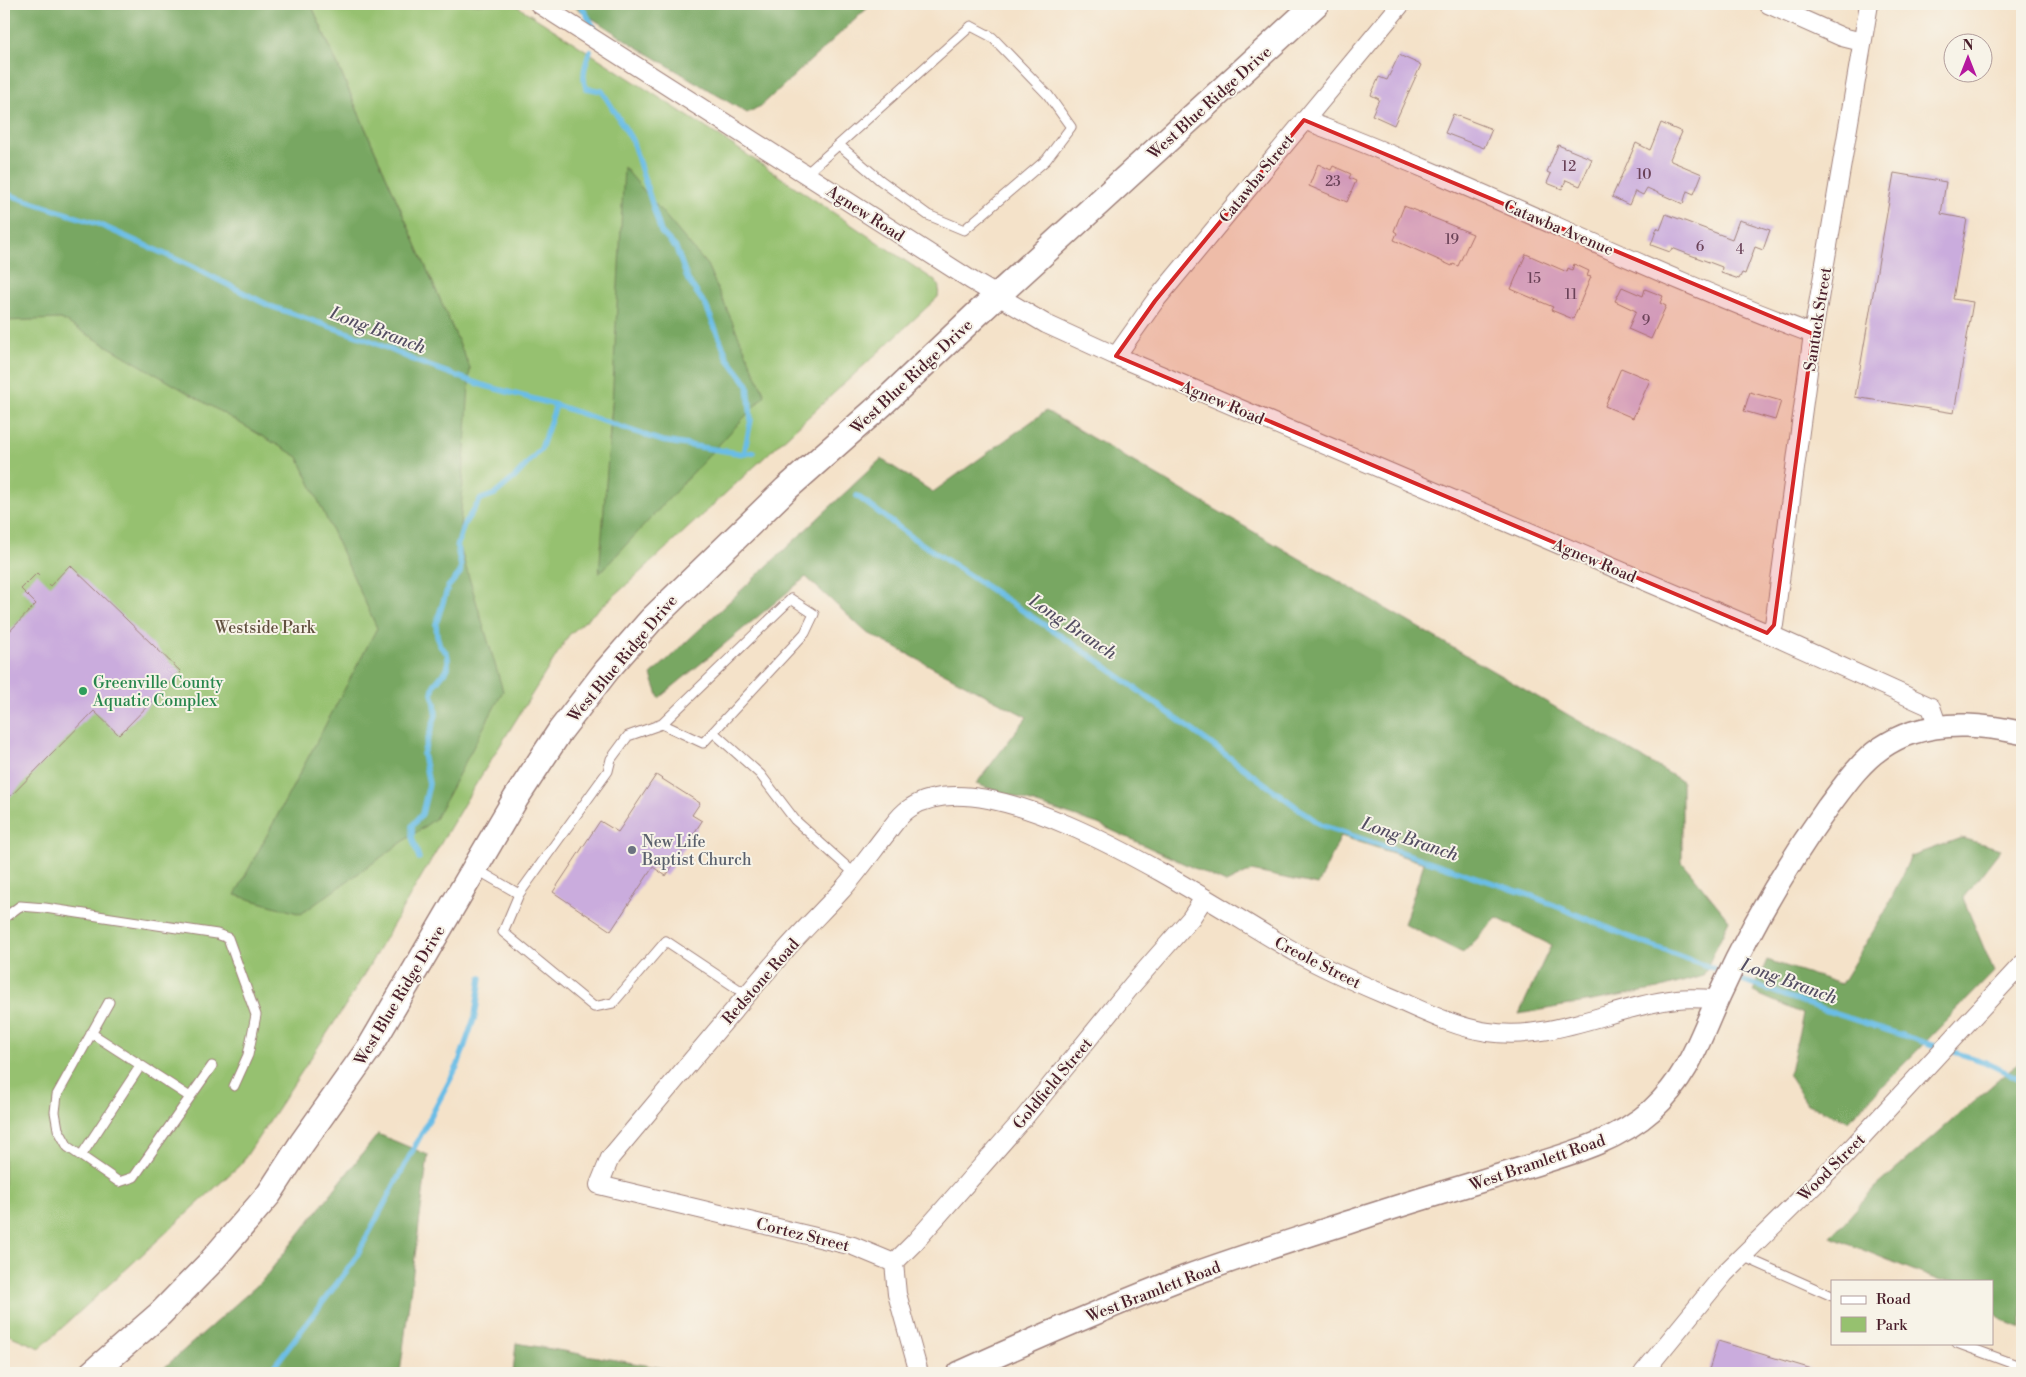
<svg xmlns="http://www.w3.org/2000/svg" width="2026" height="1377" viewBox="0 0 2026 1377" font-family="'Libre Bodoni',serif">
	<rect width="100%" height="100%" fill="#f7f3e8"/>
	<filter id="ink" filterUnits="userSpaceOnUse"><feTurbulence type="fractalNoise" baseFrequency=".02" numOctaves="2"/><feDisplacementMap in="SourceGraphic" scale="10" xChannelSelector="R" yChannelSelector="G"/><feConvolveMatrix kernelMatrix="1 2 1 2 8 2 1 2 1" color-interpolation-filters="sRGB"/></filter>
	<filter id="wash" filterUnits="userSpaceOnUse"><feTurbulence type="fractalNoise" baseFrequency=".0096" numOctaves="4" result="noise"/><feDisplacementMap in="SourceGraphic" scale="20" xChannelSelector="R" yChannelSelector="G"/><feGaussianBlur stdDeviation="1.12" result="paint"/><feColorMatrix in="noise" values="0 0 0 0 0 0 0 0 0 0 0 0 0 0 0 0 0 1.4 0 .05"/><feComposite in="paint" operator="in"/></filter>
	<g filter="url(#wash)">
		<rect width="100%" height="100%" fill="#f4e2c9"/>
		<path fill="#96c16f" stroke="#70704d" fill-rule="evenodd" d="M311 4H514L731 144 934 280 939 287 938 297 623 588 569 635 471 792 349 1000 241 1164 40 1348 4 1333V256L470 368ZM707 265 609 444 612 405Z"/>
		<path fill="#78a762" stroke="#616346" d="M4 4H311L470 368 459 544 503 691 435 819 301 914 235 895 377 628 298 457 61 319 4 321Z
			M570 4H872L761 106 747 113 632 44Z
			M624 167 707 265 765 395 599 574 612 405Z
			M1046 411 1682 781V862L1729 920 1703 976 1658 989 1519 1014 1551 945 1497 918 1463 953 1404 924 1424 863 1341 836 1318 885 1251 871 1226 883 1098 824 976 784 1027 717 866 632 806 577 659 698 651 675 881 459 933 492Z
			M1961 838 2001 849 1963 898 1994 972 1848 1121 1807 1104 1789 1076 1803 1014 1753 992 1767 960 1841 984 1885 912 1911 856Z
			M2022 1059V1328L2008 1323 1992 1312V1281H1940L1831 1237 1875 1188Z
			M378 1134 428 1155 400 1373H158L262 1281Z
			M516 1343 692 1373H513Z"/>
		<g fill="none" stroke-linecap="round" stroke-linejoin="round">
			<path stroke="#6abde6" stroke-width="5.5" d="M580 4 598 34
				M590 51C586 63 581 75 586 88L602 91 632 140 661 232 676 248 688 280 706 306 728 359 748 385 751 420 744 454
				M4 193 98 224 191 266 270 306 369 340 418 362 482 385 556 405 662 441 744 454 754 452
				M857 496 913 538 1097 660 1321 825 1532 896 1644 943 1726 973
				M419 858 412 837V826L422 814 429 784 423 754 436 715 435 703 432 694 434 685 448 668V658L447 653 440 646 437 636 436 624 448 587 460 573 461 566 457 547 464 524 481 499 495 494 515 477 541 449 556 405
				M1734 977 1824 1010 1985 1062 2022 1080
				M269 1373 354 1261 458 1065 475 1016 481 978"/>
		</g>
		<g id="blocks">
			<path fill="#caacdd" d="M1399 55 1421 65 1394 125 1372 115 1379 99 1371 95 1379 77 1387 80Z
				M1453 114 1492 129 1484 148 1445 133Z
				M1661 123 1682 132 1670 159 1671 161 1702 174 1694 194 1687 191 1683 204 1647 188 1643 195 1635 191 1629 205 1612 197 1636 143 1650 150Z
				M1558 145 1592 159 1580 186 1566 180 1562 189 1547 183 1551 174 1547 172Z
				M1318 164 1331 170 1333 166 1351 174 1349 178 1356 181 1347 202 1309 186Z
				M1894 173 1946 182 1941 214 1967 219 1953 299 1973 302 1954 413 1855 397Z
				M1404 206 1473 234 1458 266 1453 264 1452 266 1394 240 1397 233 1394 231Z
				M1666 214 1732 239 1739 220 1770 230 1763 250 1755 247 1745 274 1742 273 1739 279 1721 273 1722 267 1672 248 1670 252 1651 245 1657 228 1660 230Z
				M1526 254 1567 272 1568 268 1572 270 1574 264 1589 271 1587 276 1591 277 1573 319 1551 310 1553 307 1511 289Z
				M1622 287 1643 296 1645 289 1663 296 1660 303 1666 306 1651 339 1628 329 1636 311 1615 301Z
				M1621 368 1650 380 1633 418 1605 406Z
				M1750 392 1781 401 1775 420 1744 411Z
				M70 565 181 672 119 735 94 711 4 803V637L36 604 21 589 37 573 50 586Z
				M656 775 700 803 692 815 702 821 666 876 653 867 611 931 553 892 600 821 618 832Z
				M1718 1341 1812 1369 1811 1373H1708Z"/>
		</g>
	</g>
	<g filter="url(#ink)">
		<use href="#blocks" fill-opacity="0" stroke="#9f807a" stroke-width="1"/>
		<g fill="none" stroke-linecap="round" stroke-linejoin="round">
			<g stroke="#9f807a" stroke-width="11">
				<path id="service" d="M806 174 971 26 992 37 1048 95 1071 127 1046 160 964 230 928 215 880 180 839 145
					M662 724 703 743 805 633 814 614 791 599 662 724 628 736 611 759 608 771 519 894 503 932 594 1007 613 1003 666 941 747 995
					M713 732 760 774 795 820 855 874
					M476 869 519 894
					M4 918 20 906 45 908 217 934 228 938 256 1015 248 1055 234 1086
					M109 1002 57 1095 55 1112 58 1129 68 1147 119 1182 134 1177 212 1066
					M91 1033 190 1097
					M81 1156 141 1065
					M1742 1256 1832 1296
					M1957 1343 2022 1367"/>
			</g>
			<g stroke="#9f807a" stroke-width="20">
				<path id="minor" d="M539 4 971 280 1046 324 1116 356 1767 633 1931 707 1938 727
					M1768 4 1842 37 1862 42
					M1304 120C1477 185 1641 270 1813 334
					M1116 356 1155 301 1401 4
					M1767 633 1774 625 1813 334 1869 4
					M894 1263 914 1243 1024 1118 1133 984 1191 918 1204 898
					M919 1373 897 1294 894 1263 853 1246 599 1185 610 1158C667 1090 724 1021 782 954 801 932 822 912 842 890 858 872 872 852 887 833 894 824 900 814 910 808 995 751 1219 910 1297 953 1330 972 1365 986 1400 1001 1427 1013 1458 1028 1488 1032 1552 1042 1614 1006 1677 999 1690 997 1704 999 1717 999
					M1643 1373 1725 1273 1845 1155 2022 964"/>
			</g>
			<g stroke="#9f807a" stroke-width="25">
				<path id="tertiary" d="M959 1373C1034 1339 1108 1307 1185 1277 1245 1255 1307 1236 1368 1216 1416 1200 1465 1186 1514 1171 1561 1156 1614 1144 1652 1110 1689 1076 1699 1040 1719 996 1749 930 1786 866 1828 807 1843 787 1860 762 1881 748 1890 742 1901 736 1911 733 1948 721 1985 725 2022 733"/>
			</g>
			<g stroke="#9f807a" stroke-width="28">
				<path id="secondary" d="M92 1373 160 1314 209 1264 269 1194 302 1143 370 1047 516 798 560 731 607 670 651 620 786 489 881 405 976 315 1316 4"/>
			</g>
			<use href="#service" stroke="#fff" stroke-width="9"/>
			<use href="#minor" stroke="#fff" stroke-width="18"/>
			<use href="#tertiary" stroke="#fff" stroke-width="22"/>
			<use href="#secondary" stroke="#fff" stroke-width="25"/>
		</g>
	</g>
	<path fill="#d62828" fill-opacity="0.2" stroke="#d62828" stroke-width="4" stroke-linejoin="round" d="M1304 120 1813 334 1774 625 1767 633 1116 356 1155 301Z"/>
	<circle fill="#2e9e5b" stroke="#f7f3e8" stroke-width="2" cx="83" cy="691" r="5"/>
	<circle fill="#6b7280" stroke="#f7f3e8" stroke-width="2" cx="632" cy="850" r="5"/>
	<g text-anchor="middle" stroke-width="4" stroke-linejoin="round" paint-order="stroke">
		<g font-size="14" fill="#6a4258">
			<text x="1569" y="171">12</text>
			<text x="1644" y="179">10</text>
			<text x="1333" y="186">23</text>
			<text x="1452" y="244">19</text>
			<text x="1700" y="251">6</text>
			<text x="1740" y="254">4</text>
			<text x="1534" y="283">15</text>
			<text x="1571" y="299">11</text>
			<text x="1646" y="325">9</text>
		</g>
		<g font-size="16" fill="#4a1f2b" stroke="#f7f3e8">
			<text transform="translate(1209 102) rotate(-42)" y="6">West Blue Ridge Drive</text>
			<text transform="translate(1256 178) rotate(-51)" y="6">Catawba Street</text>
			<text transform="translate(866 213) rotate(33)" y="6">Agnew Road</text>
			<text transform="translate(1559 227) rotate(23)" y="6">Catawba Avenue</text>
			<text transform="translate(1817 319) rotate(-81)" y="6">Santuck Street</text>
			<text transform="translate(911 376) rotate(-43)" y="6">West Blue Ridge Drive</text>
			<text transform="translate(1223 402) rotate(23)" y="6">Agnew Road</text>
			<text transform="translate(1595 560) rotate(23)" y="6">Agnew Road</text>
			<text transform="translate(622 658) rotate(-50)" y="6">West Blue Ridge Drive</text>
			<text transform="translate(1318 962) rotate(27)" y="6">Creole Street</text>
			<text transform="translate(760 981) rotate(-49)" y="6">Redstone Road</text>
			<text transform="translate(399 995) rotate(-59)" y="6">West Blue Ridge Drive</text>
			<text transform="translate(1052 1083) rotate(-50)" y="6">Goldfield Street</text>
			<text transform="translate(1537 1162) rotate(-19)" y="6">West Bramlett Road</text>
			<text transform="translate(1831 1167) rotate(-45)" y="6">Wood Street</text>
			<text transform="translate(803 1234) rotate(14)" y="6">Cortez Street</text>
			<text transform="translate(1153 1291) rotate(-21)" y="6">West Bramlett Road</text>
		</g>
		<g font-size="16" fill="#61503f" stroke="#f7f3e8">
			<text x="265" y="633">Westside Park</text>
		</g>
		<g font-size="16" fill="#27864d" stroke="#f7f3e8" text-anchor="start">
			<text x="93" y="688">Greenville County<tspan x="93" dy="18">Aquatic Complex</tspan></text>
		</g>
		<g font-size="16" fill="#5b616d" stroke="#f7f3e8" text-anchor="start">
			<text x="642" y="847">New Life<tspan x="642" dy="18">Baptist Church</tspan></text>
		</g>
		<g font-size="18" font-style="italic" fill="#544e63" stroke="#f7f3e8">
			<text transform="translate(378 330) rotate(21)" y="6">Long Branch</text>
			<text transform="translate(1073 627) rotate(34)" y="6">Long Branch</text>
			<text transform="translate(1410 839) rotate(19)" y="6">Long Branch</text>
			<text transform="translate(1789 981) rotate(20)" y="6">Long Branch</text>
		</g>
	</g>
	<rect width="2026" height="1377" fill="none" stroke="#f7f3e8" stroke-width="20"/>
	<rect x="1831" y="1280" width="162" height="65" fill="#f7f3e8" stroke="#b29e9c"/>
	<rect x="1841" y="1296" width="25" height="8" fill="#ffffff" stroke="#b29e9c"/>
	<text x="1876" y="1304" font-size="15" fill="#4a1f2b">Road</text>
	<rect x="1841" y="1317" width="25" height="15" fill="#96c16f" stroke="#b29e9c"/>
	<text x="1876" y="1330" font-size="15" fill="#4a1f2b">Park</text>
	<g transform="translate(1968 58)"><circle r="24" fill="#f7f3e8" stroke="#b29e9c"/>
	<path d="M0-4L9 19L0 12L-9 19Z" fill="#b5179e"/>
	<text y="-8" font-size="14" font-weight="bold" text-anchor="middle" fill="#4a1f2b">N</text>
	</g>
</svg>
